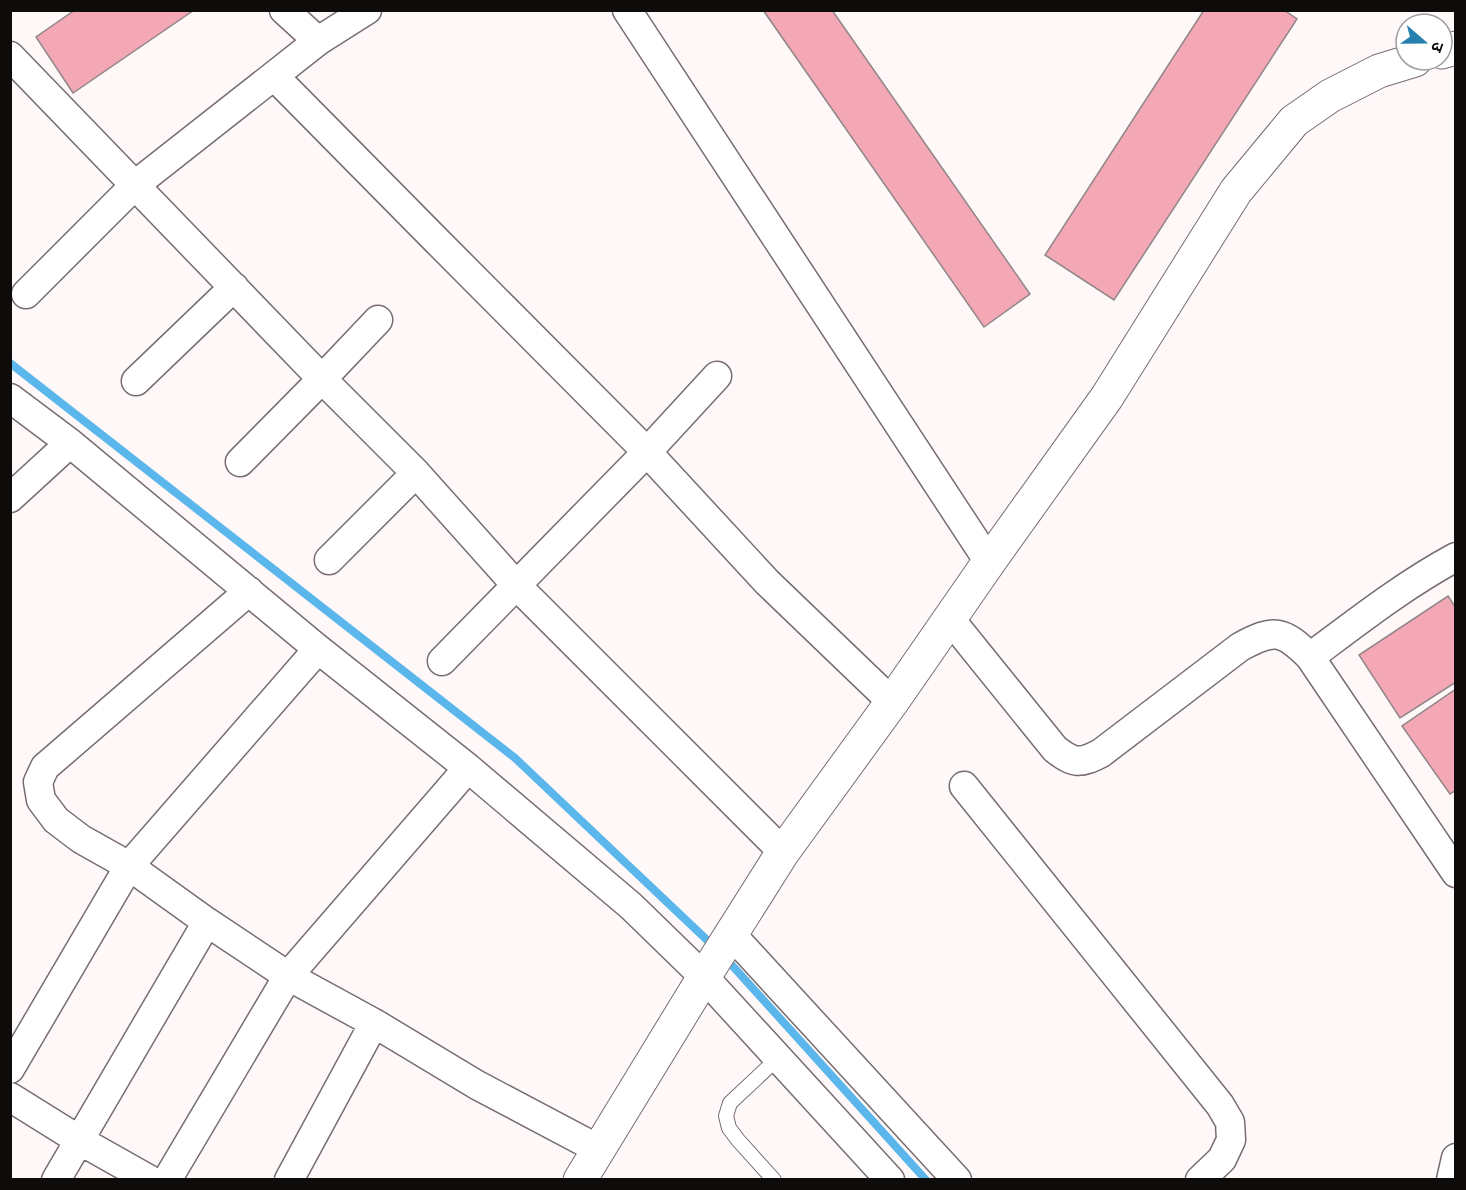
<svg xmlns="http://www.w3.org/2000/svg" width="1466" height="1190" viewBox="0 0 1466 1190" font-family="'Sofia Sans Condensed','Noto Sans Devanagari',sans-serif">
	<rect width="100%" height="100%" fill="#fef8f9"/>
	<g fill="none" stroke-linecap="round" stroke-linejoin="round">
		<path stroke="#5bb7eb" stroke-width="8" d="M10 363 515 758 707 940
			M729 962 926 1180"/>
	</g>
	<path fill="#f4a7b4" stroke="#908688" stroke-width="1.5" d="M75 10H194L73 93 36 37Z
		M763 10H832L1030 294 984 327Z
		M1204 10H1284L1297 19 1114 300 1045 255Z
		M1448 596 1456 608V682L1400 718 1359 655Z
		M1456 689V790L1450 794 1402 726Z"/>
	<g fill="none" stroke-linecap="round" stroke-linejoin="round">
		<g stroke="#776d6f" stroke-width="16">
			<path id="service" d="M774 1180 738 1140 729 1128 726 1116 730 1103 778 1058"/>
		</g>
		<g stroke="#776d6f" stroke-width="31">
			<path id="minor" d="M284 10 318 41
				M627 10 989 562
				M10 56 322 379 416 473 516 585 783 852
				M274 76 435 239 647 452 767 582 892 702
				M26 294 135 185 318 41 367 10
				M136 381 234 287
				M10 398 70 443 318 649 468 768 631 906 704 977 890 1180
				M240 462 322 379 378 320
				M10 498 70 443
				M329 560 416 473
				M249 591 45 767 38 782 41 800 56 820 81 839 129 866 207 922 288 976 374 1023 477 1085 598 1149
				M950 619 1055 749C1074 764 1080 764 1101 753L1240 647C1274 628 1283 630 1310 657L1456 873
				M1310 657C1357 622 1404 585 1456 557
				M442 661 647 452 717 376
				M964 786 1220 1105 1230 1122 1231 1140 1222 1159 1200 1180
				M731 934 957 1180
				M10 1069 129 866 318 649
				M10 1097 79 1140 150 1180
				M56 1180 207 922
				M167 1180 288 976 468 768
				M289 1180 374 1023
				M1451 1180 1456 1158"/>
		</g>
		<g stroke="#776d6f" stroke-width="35">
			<path id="secondary" d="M1442 52 1456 48
				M580 1180 704 977 783 852 892 702 989 562 1107 397 1236 191 1294 121 1330 96 1379 71 1415 60"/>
		</g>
		<use href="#service" stroke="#fff" stroke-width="14"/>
		<use href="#minor" stroke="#fff" stroke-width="28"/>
		<use href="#secondary" stroke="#fff" stroke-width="33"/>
	</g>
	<rect width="1466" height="1190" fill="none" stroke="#0e0b0b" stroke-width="24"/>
	<g transform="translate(1424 42) rotate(110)"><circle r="28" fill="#ffffff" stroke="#9f9d9d" stroke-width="1.5"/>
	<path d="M0-4.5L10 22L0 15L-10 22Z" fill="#2580ad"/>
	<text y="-9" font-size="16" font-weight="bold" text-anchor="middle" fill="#0e0b0b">उ</text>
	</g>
</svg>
